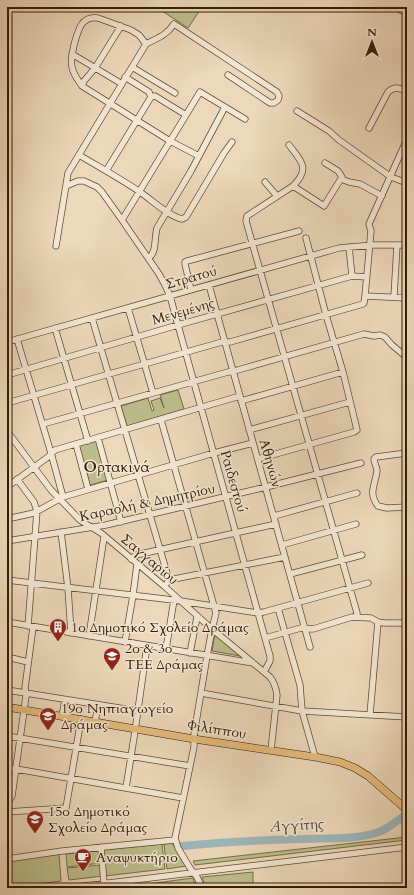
<svg xmlns="http://www.w3.org/2000/svg" width="414" height="895" viewBox="0 0 414 895" font-family="Cardo,serif">
	<rect width="100%" height="100%" fill="#ecd8ba"/>
	<filter id="stains"><feTurbulence type="fractalNoise" baseFrequency=".005" numOctaves="4"/><feColorMatrix values="0 0 0 0 .2 0 0 0 0 .09 0 0 0 0 .02 0 0 0 .5 -.17"/></filter>
	<radialGradient id="worn" r=".72"><stop offset=".6" stop-color="#630" stop-opacity="0"/><stop offset="1" stop-color="#630" stop-opacity=".3"/></radialGradient>
	<path fill="#bcbd8c" stroke="#786c4a" d="M156 7H202L188 28Z
		M178 390 184 409 127 426 121 406 148 398 152 411 154 410 151 401 160 398 164 408 160 395Z
		M97 441 108 480 90 485 79 446Z
		M215 634 240 656 212 651Z
		M407 837V840L195 865 193 861Z
		M172 843 186 866 167 869 164 844Z
		M162 844 165 869 105 876 102 850Z
		M100 850 101 863 67 867 66 854Z
		M59 854 61 881 12 887 10 861Z
		M101 865 103 876 69 880 67 868Z
		M253 872V888H206L202 877Z
		M193 878 196 888H140V885Z"/>
	<g fill="none" stroke-linecap="round" stroke-linejoin="round">
		<path stroke="#9db7ba" stroke-width="8" d="M182 846C222 842 262 840 302 839 326 838 356 840 379 832 389 828 398 820 407 814"/>
		<g stroke="#634b34" stroke-width="7">
			<path id="minor" d="M394 7 407 13
				M146 44 139 35 131 30 98 18C81 15 78 31 74 45 73 52 70 59 72 67 73 74 78 80 82 86L170 141 199 156
				M72 54 122 84
				M132 67 175 93
				M125 77 149 92 151 97
				M82 86 84 81 95 68 121 26
				M151 97 155 96 186 115
				M297 111 329 131 339 140 391 177 407 183
				M369 128 388 92C394 86 401 88 407 92
				M289 145C301 161 311 168 293 186L247 216 246 221 357 613V617
				M79 155C99 167 121 179 140 192 152 200 168 216 182 219L186 217 224 153 232 142
				M106 171 151 97
				M341 179 349 182 360 184 382 196
				M265 182 277 196
				M66 186 78 181H84L97 187 102 192 122 220 159 274 165 285 170 296 178 325 270 656V661L264 672
				M293 186 324 206 342 177 338 171 325 163
				M122 220 200 92 245 119
				M56 246 68 173 146 44C157 38 166 36 174 24L277 92 279 96 278 100 274 103H270L228 75
				M349 247 352 276
				M149 258C157 251 154 239 157 228L191 171 225 107
				M209 285 310 647
				M191 290 185 264V262L187 261 299 231
				M365 296 407 298
				M394 297 397 245
				M128 308 153 393
				M92 318 169 580
				M55 328 88 441
				M17 339 51 453 63 497
				M7 342 339 248 373 245H407
				M7 375 178 325 352 276 367 277
				M241 401 343 372
				M7 403 222 342H230L363 304 364 303 365 296 371 231 369 224 407 139
				M161 420 216 613 212 629 207 656 194 735V747L175 838 178 848 190 868 197 877 202 888
				M43 424 228 372 238 370 364 334 374 336 380 335 385 337 392 345 404 355 407 358
				M249 430 350 402
				M7 431 51 490 80 520 86 524 101 533 164 586 212 629 270 677C274 682 276 688 277 695L271 750
				M98 438 121 522
				M76 444 88 489
				M407 453 376 457 374 459C374 464 377 466 377 471 375 486 368 493 378 506L387 508 407 507
				M258 459 354 432 357 430 343 372 326 315 306 238
				M17 479 34 502 37 511 28 626
				M7 487 48 457 55 450 240 396
				M274 516 357 493
				M7 519 34 513 63 497 214 453 253 443
				M61 532 68 588 71 633
				M7 533 8 541 7 555
				M7 541 106 525 266 487 361 463
				M282 545 356 524
				M131 559 136 555 276 524
				M290 574 362 555
				M7 580 181 601 258 613 264 612 368 583
				M167 583 169 580 285 557
				M278 608 300 685 302 711 315 757
				M7 622 253 663
				M89 636 104 537
				M265 638 301 628 313 629 352 617 371 618 378 622 384 623H401L407 624
				M125 642 133 595 137 564
				M166 649 174 600
				M190 653 197 617
				M7 657 28 662
				M7 690 138 711
				M201 693 302 711 407 717
				M370 715 378 622
				M62 716 65 700
				M95 722 98 705
				M7 736 190 766
				M7 769H16L183 798
				M126 788 135 731 147 646
				M7 804 12 796 26 696 25 688 33 627
				M7 812 66 808 81 719
				M101 847 104 883
				M7 859 62 851 175 840
				M67 888 407 847"/>
		</g>
		<g stroke="#351c07" stroke-width="8">
			<path id="major" d="M7 707 194 739 315 757 340 762 355 768 368 776 407 810"/>
		</g>
		<use href="#minor" stroke="#f3e6d2" stroke-width="5.5"/>
		<use href="#major" stroke="#e6bc7d" stroke-width="7"/>
	</g>
	<defs>
		<g id="building-pin" transform="scale(0.9)"><path d="M0 17L-7.5 6A9.5 9.5 0 1 1 7.5 6Z" fill="#8f2418" stroke="#f3e6d2"/><path d="M-4-6H4V6H1V3H-1V6H-4ZM-2.5-4.3h1.7v1.8h-1.7ZM.8-4.3h1.7v1.8H.8ZM-2.5-1h1.7V.8h-1.7ZM.8-1h1.7V.8H.8Z" fill="#fff"/></g>
		<g id="school-pin" transform="scale(0.9)"><path d="M0 17L-7.5 6A9.5 9.5 0 1 1 7.5 6Z" fill="#8f2418" stroke="#f3e6d2"/><path d="M0-5L7-2L0 1L-7-2ZM-4 1L0 2.5L4 1V4Q0 6-4 4Z" fill="#fff"/></g>
		<g id="cafe-pin" transform="scale(0.9)"><path d="M0 17L-7.5 6A9.5 9.5 0 1 1 7.5 6Z" fill="#8f2418" stroke="#f3e6d2"/><path d="M-5.5-4.5H6V0H3Q3 3.5 0 3.5H-2.5Q-5.5 3.5-5.5 0ZM3-3.2v2h1.7v-2ZM-6 4.5H4V6H-6Z" fill="#fff"/></g>
	</defs>
	<g fill-rule="evenodd">
		<use href="#building-pin" x="58" y="627"/>
		<use href="#school-pin" x="112" y="656"/>
		<use href="#school-pin" x="48" y="716"/>
		<use href="#school-pin" x="35" y="819"/>
		<use href="#cafe-pin" x="83" y="857"/>
	</g>
	<g text-anchor="middle" stroke-width="3" stroke-linejoin="round" paint-order="stroke">
		<g font-size="14" fill="#351c07" stroke="#f3e6d2">
			<text transform="translate(191 277) rotate(-16)" y="5">Στρατού</text>
			<text transform="translate(183 311) rotate(-16)" y="5">Μενεμένης</text>
			<text transform="translate(271 463) rotate(74)" y="5">Αθηνών</text>
			<text transform="translate(234 481) rotate(74)" y="5">Ραιδεστού</text>
			<text transform="translate(147 502) rotate(-12)" y="5">Καραολή &amp; Δημητρίου</text>
			<text transform="translate(150 559) rotate(40)" y="5">Σαγγαρίου</text>
			<text transform="translate(217 729) rotate(9)" y="5">Φιλίππου</text>
		</g>
		<g font-size="14" fill="#351c07" stroke="#f3e6d2" text-anchor="start">
			<text x="71" y="632">1ο Δημοτικό Σχολείο Δράμας</text>
			<text x="125" y="653">2ο &amp; 3ο<tspan x="125" dy="16">ΤΕΕ Δράμας</tspan></text>
			<text x="61" y="713">19ο Νηπιαγωγείο<tspan x="61" dy="16">Δράμας</tspan></text>
			<text x="48" y="816">15ο Δημοτικό<tspan x="48" dy="16">Σχολείο Δράμας</tspan></text>
			<text x="96" y="862">Αναψυκτήριο</text>
		</g>
		<g font-size="15" font-weight="bold" fill="#351c07" stroke="#f3e6d2">
			<text x="117" y="472">Ορτακινά</text>
		</g>
		<g font-size="15" font-style="italic" fill="#544a3d" stroke="#f3e6d2">
			<text transform="translate(297 825) rotate(-3)" y="5">Αγγίτης</text>
		</g>
	</g>
	<rect width="414" height="895" fill="none" stroke="#ecd8ba" stroke-width="24"/>
	<rect x="8" y="8" width="398" height="879" fill="none" stroke="#351c07" stroke-width="2"/>
	<rect x="12" y="12" width="390" height="871" fill="none" stroke="#351c07"/>
	<g transform="translate(372 42)" stroke="#f3e6d2" stroke-width="3" paint-order="stroke">
	<path d="M0-3L7 15L0 10L-7 15Z" fill="#351c07"/>
	<text y="-6" font-size="11" font-weight="bold" text-anchor="middle" fill="#351c07">N</text>
	</g>
	<rect width="100%" height="100%" filter="url(#stains)"/>
	<rect width="100%" height="100%" fill="url(#worn)"/>
</svg>
